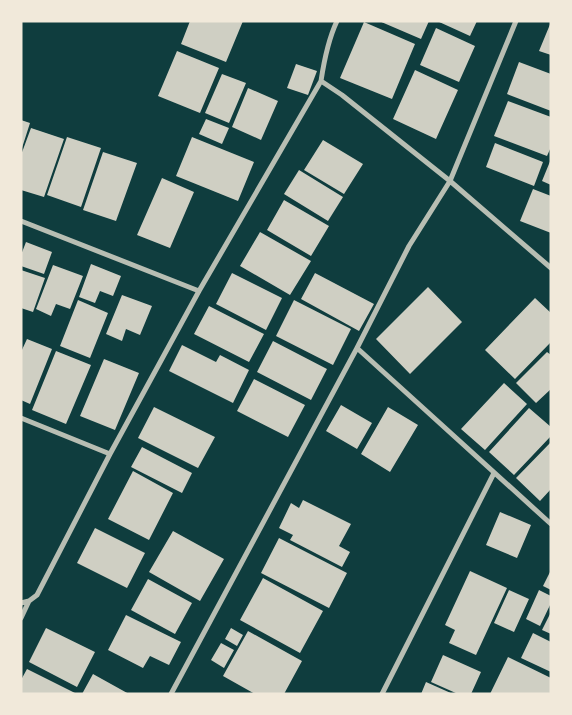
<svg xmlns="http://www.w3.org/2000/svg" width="572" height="715" viewBox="0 0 572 715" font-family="Karla,sans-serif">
	<rect width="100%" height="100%" fill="#0f3d3e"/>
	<path fill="#cfcfc3" d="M190 21H243L226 62 181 44Z
		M379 21H429L421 39Z
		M437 21H477L470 36Z
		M364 22 415 44 392 99 340 78Z
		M551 22V55L539 51Z
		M436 28 475 46 459 82 420 65Z
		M177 51 219 68 200 113 158 96Z
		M519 62 551 74V111L507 94Z
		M296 64 317 71 308 95 287 88Z
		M415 70 458 90 436 139 393 119Z
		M222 74 246 83 229 123 205 113Z
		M248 88 278 101 261 140 232 127Z
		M508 101 551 117V147L547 156 494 136Z
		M206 119 229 128 222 144 199 134Z
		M21 120 30 123 22 148H21Z
		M31 128 64 139 44 197 21 190V155Z
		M67 137 101 148 81 207 47 195Z
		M192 137 254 162 238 201 176 176Z
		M323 140 363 164 344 194 304 170Z
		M495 143 543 162 534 186 486 167Z
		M103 152 137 163 116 221 83 210Z
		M551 159V185L542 181Z
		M299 170 343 197 328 221 284 194Z
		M162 178 194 192 170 248 137 235Z
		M533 189 551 196V233L520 221Z
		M284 200 329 226 311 256 267 230Z
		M260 232 311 261 290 295 240 266Z
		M26 242 52 252 44 274 21 266V255Z
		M91 264 121 276 113 296 100 291 95 303 79 297Z
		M53 265 83 276 70 309 56 304 51 316 36 309Z
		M21 270 45 278 33 312 21 308Z
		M232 273 282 298 266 330 216 304Z
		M315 273 374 304 359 331 301 299Z
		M428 287 462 322 410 374 376 339Z
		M122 295 152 306 140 335 126 329 122 341 106 334Z
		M535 298 551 313V342L515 379 485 350Z
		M78 300 108 313 90 358 60 346Z
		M294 300 351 329 333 365 276 336Z
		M209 306 264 334 249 362 194 334Z
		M27 339 52 349 30 404 21 400V352Z
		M273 341 327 369 311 400 257 372Z
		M182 345 216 362 220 355 249 370 233 403 169 371Z
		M56 351 91 365 66 424 32 410Z
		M547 352 551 355V389L536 403 516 383Z
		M104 359 139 373 115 430 80 416Z
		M254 379 305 405 288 437 237 411Z
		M504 383 527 404 485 450 461 429Z
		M341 405 372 423 357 449 326 431Z
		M154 407 215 437 198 468 138 438Z
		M388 407 418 425 390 472 361 454Z
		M529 408 551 427V436L514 475 489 452Z
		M551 442V489L540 501 516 478Z
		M142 447 192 473 182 493 131 467Z
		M133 471 173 493 149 540 108 519Z
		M303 500 351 524 339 546 350 552 342 567 290 540 293 535 279 528 291 503 299 508Z
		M500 512 531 525 517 558 486 545Z
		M95 528 145 553 127 588 77 563Z
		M173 531 224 559 200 601 149 572Z
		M279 538 347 573 329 608 261 573Z
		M551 570V590L543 586Z
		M470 571 507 588 476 655 449 643 455 630 445 625Z
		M263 578 323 611 300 653 240 620Z
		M148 579 192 603 175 634 131 610Z
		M509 590 529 599 514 632 494 623Z
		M539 590 551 596V603L540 626 526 619Z
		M551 612V634L542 630Z
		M126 615 181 642 169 665 150 656 143 668 108 650Z
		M46 628 95 652 77 687 29 662Z
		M231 628 243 635 237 646 225 639Z
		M248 631 302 661 284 694H255L223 676Z
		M533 633 551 642V672L521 658Z
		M221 643 234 650 224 668 211 660Z
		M443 655 481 672 471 694H458L431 682Z
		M508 657 551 678V694H490Z
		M27 669 77 694H21V680Z
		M93 674 129 694H82Z
		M426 682 453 694H421Z"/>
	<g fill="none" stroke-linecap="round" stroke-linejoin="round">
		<path stroke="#b8beb3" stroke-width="5" d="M321 81C324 61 328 40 337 21
			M21 221 199 291
			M357 348 409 246 450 181 516 21
			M21 418 110 454
			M21 603 29 601 37 595 110 454 199 291 321 81 342 95 450 181 551 268
			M21 618 29 601
			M171 694 357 348 551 524
			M382 694 494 473"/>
	</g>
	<rect width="572" height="715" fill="none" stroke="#f1e9da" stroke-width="45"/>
</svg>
